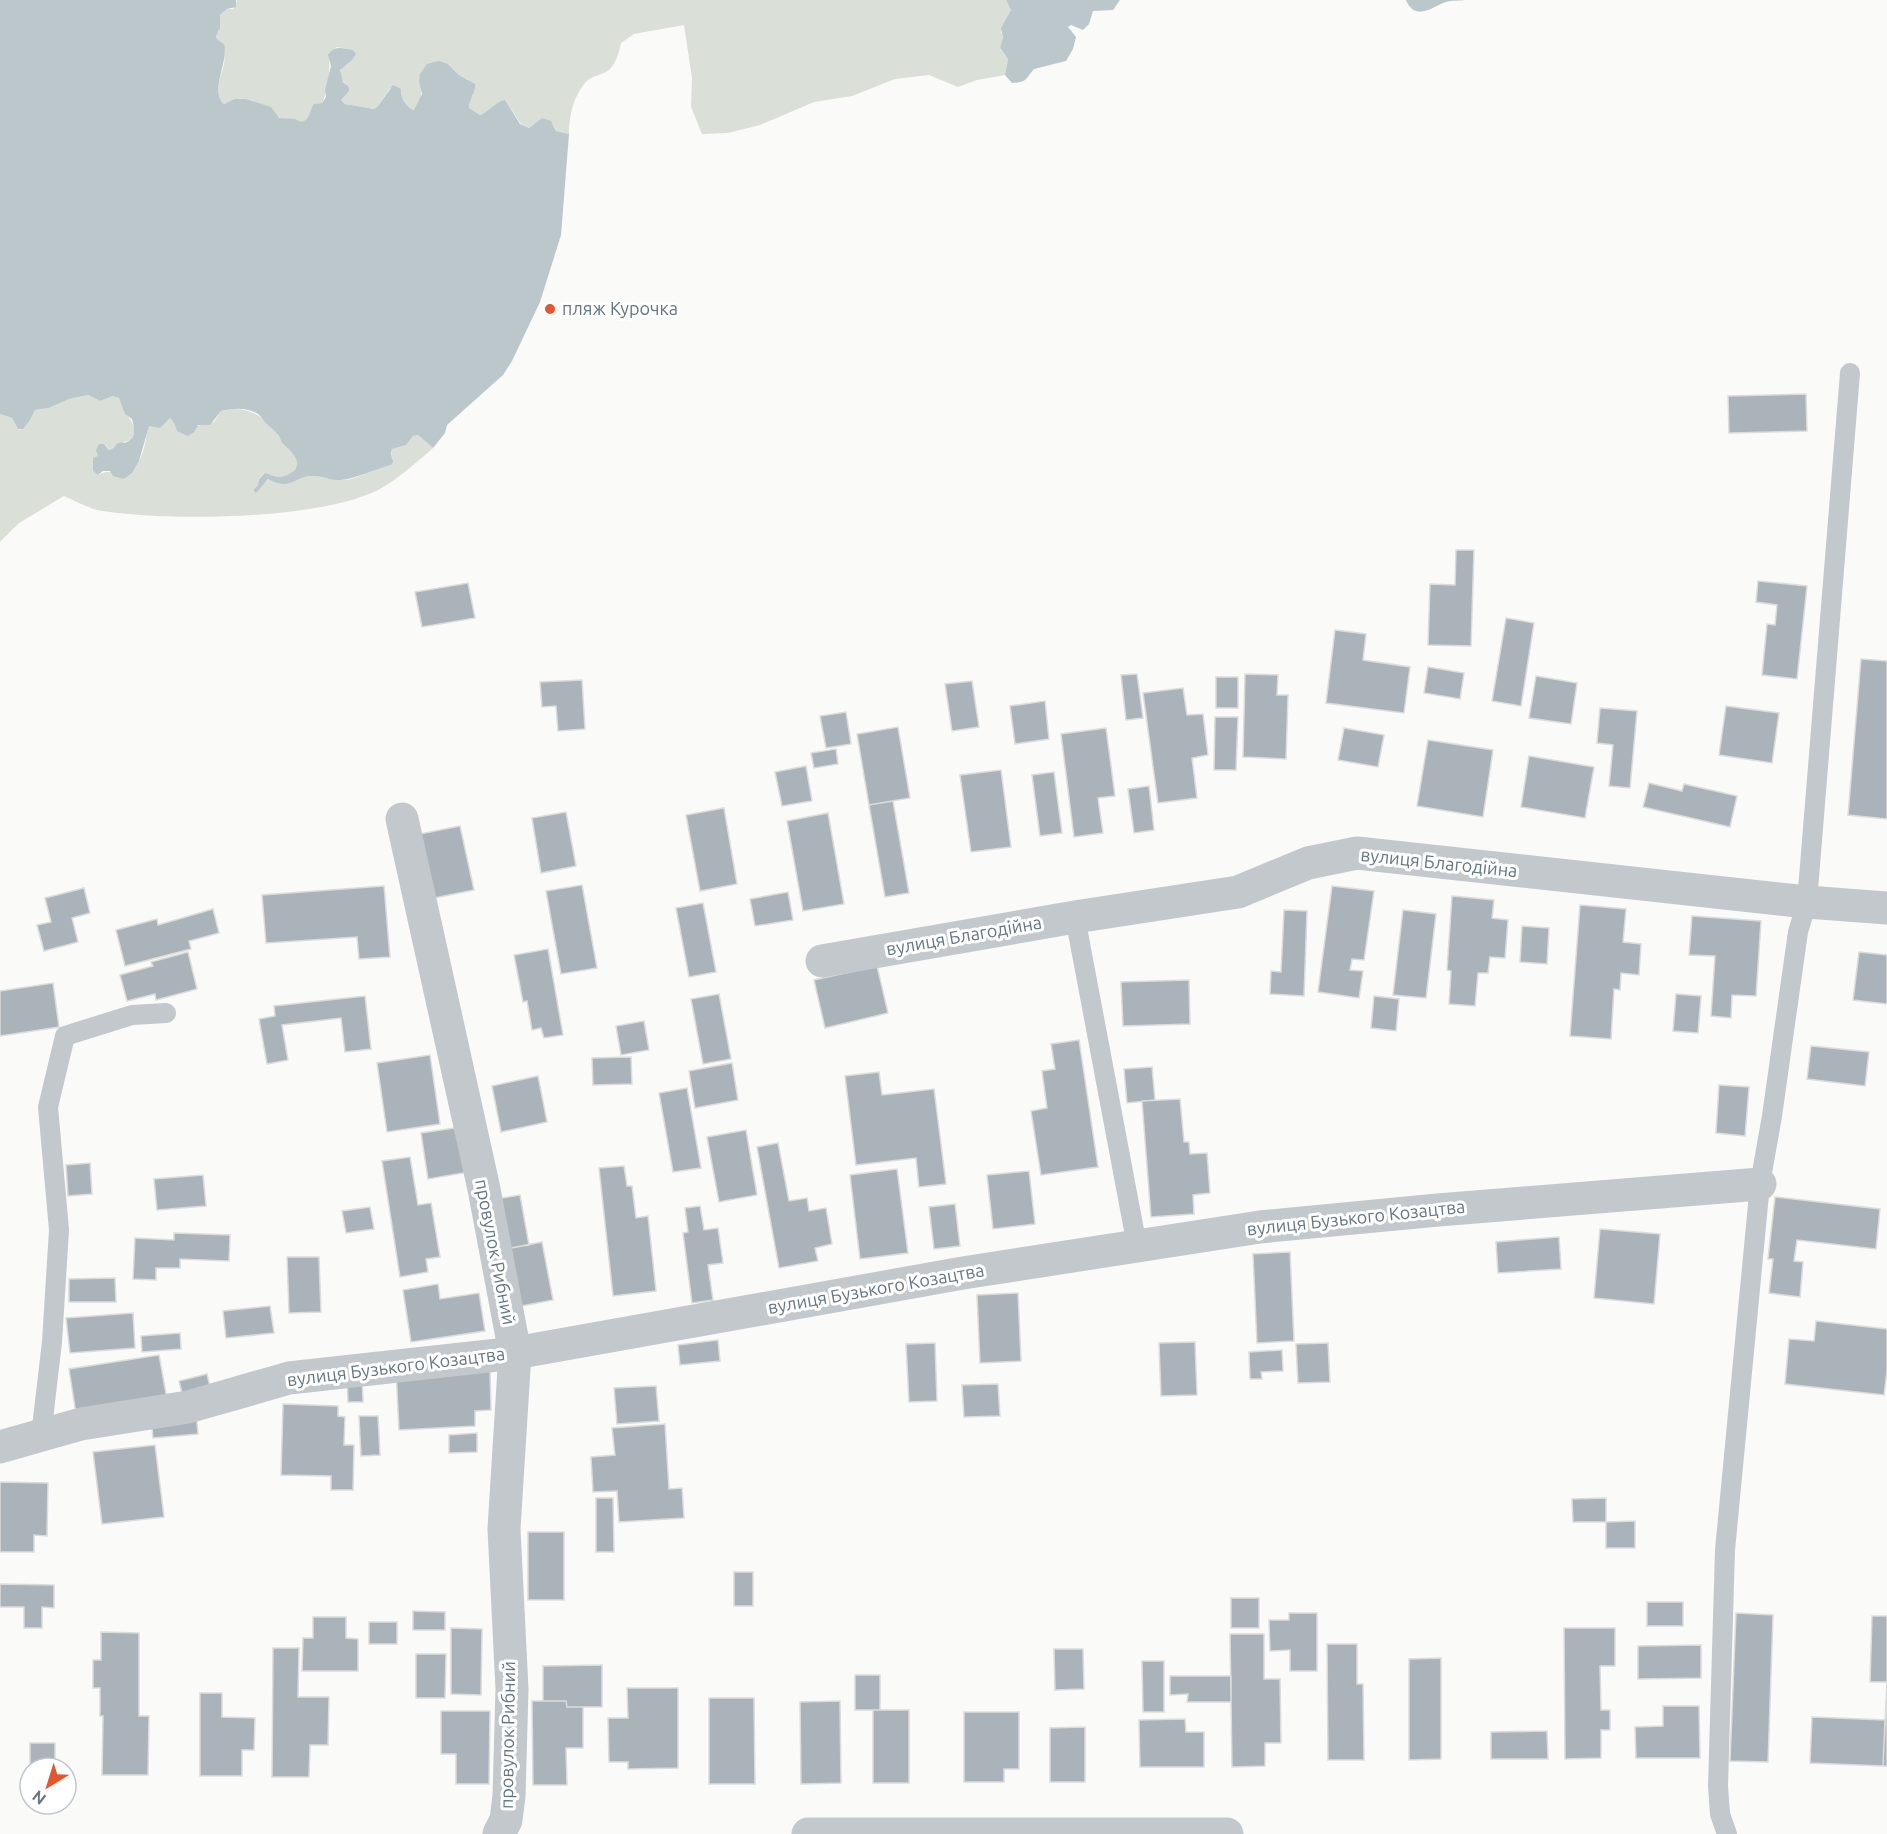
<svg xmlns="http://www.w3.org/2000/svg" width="1887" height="1834" viewBox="0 0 1887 1834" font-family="Ubuntu,sans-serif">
	<rect width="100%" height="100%" fill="#fafaf8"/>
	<path fill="#dadfd7" d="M236 0H1006L1011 10 1001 32 1003 36 1000 49 1008 59 1005 75 977 80 958 87 929 75 895 79 852 96 814 102 760 125 728 133 702 134 691 107 692 78 684 25 634 34 621 43C619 53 615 67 606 72 600 75 593 76 588 80 574 93 569 116 569 134L556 131 553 124 542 118 529 128 521 124 505 100C495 104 489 112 480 115L469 108 470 99 473 95 469 80 459 75 448 64 421 89V99L414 110C407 109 402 100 401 93L390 88 378 106 374 109 345 104 341 100 349 87C333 74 343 65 349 49L336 47 329 61C331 67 326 98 322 103H318L309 117 301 123C293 118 286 121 278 117 264 110 255 97 238 99 233 100 229 103 224 104 213 94 221 76 224 64 225 58 224 50 224 44L217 39 216 35 219 31 220 15 227 9H233L237 1Z
		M88 395 100 401 113 396 119 398C121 402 123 408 125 412 132 422 138 428 131 440L118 444 110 450 104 444 98 452V456L93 462V471L98 475C111 469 111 472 124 479 140 467 146 448 147 428L149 426C165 425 157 429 170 418L174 423 177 431 214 422 221 411C245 404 263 415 278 434 281 438 282 443 285 446 290 450 296 453 298 460 300 469 286 478 279 477 274 477 269 474 265 473L259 478 258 485 253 490 254 492 269 479C289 492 295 476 313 476 324 475 334 481 346 480 359 478 375 468 391 465L392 449 406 445 413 436 418 435 433 448C416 463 398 479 378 490 319 520 163 522 97 510 86 507 74 500 64 496L19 523 0 542V414L12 418 18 429 20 430 30 420 35 410 49 408 69 399Z"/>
	<path fill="#bbc7cb" d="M0 0H236V7L227 9 220 15V28L216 36 217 39 224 44C229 62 209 91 224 104L235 99H246L271 107 279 118 295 119 301 122C311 119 309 111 314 104L322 103 326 97 325 90 331 66 328 55C334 45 343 48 353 50L356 54 352 60 340 70 343 82 349 87V91L341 100 345 104 374 109 378 106 393 85 401 89C400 97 406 108 414 110L422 94 419 81 420 74 427 64 439 61 448 64 459 75 475 84C476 92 469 99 469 108L480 115C489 112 495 102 505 100L520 124 529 128 542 118 551 121 556 131 569 134 561 235 540 302 512 361 503 375 447 425 445 433 433 448 418 435 413 436 406 445 392 449 391 454 393 462 391 465C375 469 355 479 341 480 331 481 322 475 313 476 294 476 291 492 268 479L256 493 253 490 258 485 259 479 265 473C269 474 275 477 280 477 282 477 287 475 289 474 307 464 291 451 282 443 280 435 274 430 268 425 264 422 262 417 258 414 247 407 233 408 221 411L210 425H198L194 432 188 436 177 431 174 423 170 418 160 428 149 426 139 461 132 473 124 479 113 476 110 471H103L98 475 93 471V458L98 456 96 450 99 444H104L109 450C113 449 115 446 117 444 122 441 123 444 127 442 137 438 134 427 132 419L125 414 119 398 113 396 100 401 88 395 69 399 49 408 35 410 30 420 23 429H18L12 418 0 414Z
		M1006 0H1120L1113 10 1093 11 1089 24 1083 30 1071 25 1068 27 1076 37 1073 49 1066 61 1034 69C1025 79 1028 82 1012 83L1005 75 1008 59 1000 48 1003 37 1001 28 1011 10Z
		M1406 0H1465C1460 1 1452 0 1446 2 1432 7 1415 22 1406 0Z"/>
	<path fill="#aab3b9" stroke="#dcdcda" stroke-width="1.5" d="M1806 394 1807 431 1729 433 1728 396Z
		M1456 550H1474L1471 646 1428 645 1430 584 1455 585Z
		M1758 581 1807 586 1797 679 1762 675 1767 624 1775 625 1777 605 1756 602Z
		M468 583 475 618 422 627 415 592Z
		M1506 618 1534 623 1521 706 1492 701Z
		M1335 630 1366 634 1363 660 1410 667 1404 713 1326 703Z
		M1861 659 1887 661V819L1848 815Z
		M1428 667 1464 673 1460 699 1424 693Z
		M1137 674 1143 718 1126 720 1121 675Z
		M1245 674 1278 675 1277 695H1288L1286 759 1243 757Z
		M1536 676 1577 683 1571 724 1529 718Z
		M1216 677H1238V708H1216Z
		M582 680 585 729 558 731 556 706 542 707 540 682Z
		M972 681 979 727 952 731 945 684Z
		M1183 688 1187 715 1203 714 1208 755 1192 758 1197 798 1158 803 1143 693Z
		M1045 701 1049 739 1015 744 1010 706Z
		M1726 706 1779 713 1772 763 1719 755Z
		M1600 708 1637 711 1630 788 1609 786 1613 745 1597 743Z
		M846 712 851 744 826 748 820 716Z
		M1215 717H1238L1236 770H1214Z
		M898 727 910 798 869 805 857 734Z
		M1106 728 1115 796 1098 798 1103 833 1074 837 1061 734Z
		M1344 728 1384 735 1378 767 1338 760Z
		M1428 740 1493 750 1483 817 1417 806Z
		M836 749 838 764 814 768 811 753Z
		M1529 756 1594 767 1585 818 1521 807Z
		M806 766 812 801 782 806 775 772Z
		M1001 770 1011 847 971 852 960 775Z
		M1054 772 1062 833 1040 836 1032 775Z
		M1649 783 1682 791 1684 784 1737 796 1730 827 1643 807Z
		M1149 786 1154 830 1134 833 1128 789Z
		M893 801 909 893 885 897 869 805Z
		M724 808 737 884 700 891 686 815Z
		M566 812 576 866 541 873 532 818Z
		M828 813 844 904 803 911 787 821Z
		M460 826 474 890 434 898 420 834Z
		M582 885 597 968 561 974 546 891Z
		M384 886 390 957 359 959 357 937 266 943 262 895Z
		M1332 886 1374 891 1364 960 1352 959 1350 970 1363 971 1359 998 1318 992Z
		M84 888 90 913 72 918 78 942 44 951 37 925 51 922 45 898Z
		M788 892 793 920 755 926 750 899Z
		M1452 896 1494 900 1492 918 1508 920 1505 958 1490 957 1488 973H1478L1475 1006 1449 1004 1451 971 1447 970Z
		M703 903 716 972 689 977 676 908Z
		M1580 905 1626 909 1623 942 1641 944 1639 975 1621 973 1620 990 1614 989 1611 1039 1570 1036Z
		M213 909 219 933 189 941 191 949 125 966 116 930 157 919 158 925Z
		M1284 910 1307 911 1304 996 1270 994 1271 971 1281 972Z
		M1403 910 1436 914 1426 998 1393 995Z
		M1692 916 1761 921 1756 996 1732 995 1731 1018 1711 1016 1715 956 1689 955Z
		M1522 926 1549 928 1547 964 1520 962Z
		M548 949 563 1035 544 1038 541 1028 532 1030 527 1001 523 1002 514 955Z
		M188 952 197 989 156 1000 155 994 127 1001 120 975 153 966 151 962Z
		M1859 952 1887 955V1004L1853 1000Z
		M877 966 888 1013 825 1028 814 980Z
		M1189 980 1190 1024 1123 1026 1121 982Z
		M53 983 59 1027 0 1036V991Z
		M719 994 731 1059 703 1064 691 999Z
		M1676 994 1701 996 1698 1033 1673 1031Z
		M365 996 371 1049 345 1052 341 1018 282 1025 288 1060 267 1064 259 1019 275 1016 274 1006Z
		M1374 996 1399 999 1396 1031 1371 1028Z
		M644 1021 649 1050 621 1055 616 1026Z
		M1079 1040 1098 1167 1041 1175 1031 1111 1047 1108 1042 1071 1055 1069 1051 1044Z
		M1811 1046 1869 1052 1865 1086 1807 1079Z
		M430 1055 440 1124 387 1132 377 1063Z
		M631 1057 632 1084 593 1085 592 1058Z
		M732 1063 738 1100 695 1108 689 1071Z
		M1152 1067 1155 1100 1127 1103 1124 1069Z
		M879 1072 882 1095 934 1089 946 1184 919 1187 916 1158 856 1165 845 1076Z
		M538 1076 547 1122 501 1132 492 1086Z
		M1719 1085 1749 1087 1745 1136 1716 1133Z
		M687 1088 701 1168 673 1172 659 1093Z
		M1180 1099 1184 1142H1189L1190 1154 1207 1153 1210 1193 1193 1195 1194 1214 1151 1217 1142 1101Z
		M461 1127 469 1172 428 1179 421 1133Z
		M746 1130 757 1195 719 1202 707 1137Z
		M778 1143 789 1201 807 1198 809 1211 826 1208 832 1244 815 1248 818 1261 779 1268 757 1147Z
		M410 1157 418 1205 431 1203 440 1257 426 1259 428 1272 400 1277 382 1161Z
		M90 1163 92 1194 68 1196 66 1165Z
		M624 1166 627 1186H632L636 1218 648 1216 656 1291 613 1296 599 1168Z
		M897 1169 908 1253 860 1259 850 1175Z
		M1029 1171 1035 1224 993 1229 987 1175Z
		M203 1175 206 1206 157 1210 154 1179Z
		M520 1195 529 1245 509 1248 496 1199Z
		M1775 1197 1880 1209 1876 1249 1797 1240 1794 1261 1803 1262 1800 1297 1769 1293 1773 1259H1768Z
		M955 1204 960 1246 934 1249 929 1207Z
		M700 1206 704 1230 718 1228 723 1263 708 1265 713 1300 692 1303 683 1233 688 1232 685 1208Z
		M370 1207 374 1229 346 1233 342 1211Z
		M1600 1229 1660 1234 1654 1304 1594 1298Z
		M174 1233 230 1235 229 1261 180 1259V1268H156V1280L133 1279 135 1238 174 1240Z
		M1559 1237 1561 1269 1498 1273 1496 1242Z
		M542 1242 553 1300 516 1307 506 1249Z
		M1290 1252 1294 1341 1257 1343 1253 1254Z
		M287 1257H319L321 1312 289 1313Z
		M115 1278 116 1302H69V1279Z
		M438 1284 440 1299 479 1293 485 1331 411 1342 403 1290Z
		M1018 1293 1021 1361 980 1363 977 1295Z
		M270 1306 274 1333 226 1338 223 1311Z
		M133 1313 135 1348 70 1353 66 1318Z
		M1816 1321 1887 1329V1371L1884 1395 1785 1384 1789 1339 1814 1341Z
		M180 1333 181 1349 142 1352 141 1336Z
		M718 1340 720 1361 680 1365 678 1345Z
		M1195 1342 1197 1395 1161 1396 1159 1343Z
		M935 1343 937 1401 909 1402 906 1344Z
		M1328 1343 1330 1382 1298 1383 1296 1344Z
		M1282 1350 1283 1371 1261 1372 1262 1379H1250L1249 1352Z
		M159 1355 167 1399 76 1414 69 1369Z
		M396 1369 490 1371 491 1410 475 1411V1426L399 1430Z
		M207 1374 211 1391 183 1397 179 1381Z
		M362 1377 363 1402H348L347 1378Z
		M998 1384 1000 1416 964 1417 962 1385Z
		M656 1386 659 1421 617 1424 614 1388Z
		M283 1404 338 1406V1416L345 1417 344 1445H354L353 1490H331V1476L281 1475Z
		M196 1412 198 1434 153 1438 151 1417Z
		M359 1416H378L380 1455 361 1456Z
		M665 1424 669 1489 682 1488 684 1518 619 1522 617 1491 593 1492 591 1457 615 1455 612 1428Z
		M477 1433V1452L449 1453V1435Z
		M155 1445 164 1517 102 1524 93 1452Z
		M0 1482 48 1483 47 1536 34 1535V1552H0Z
		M596 1498H613L614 1552H596Z
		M1606 1498V1522H1573L1572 1499Z
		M1635 1521V1548H1606V1522Z
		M528 1532H564V1600H528Z
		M734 1572H753V1606H734Z
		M0 1584 54 1585V1608L42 1607V1628H24V1607H0Z
		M1231 1598H1259V1628H1231Z
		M1647 1602H1683V1626H1647Z
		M413 1611 445 1612V1630H413Z
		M1289 1613H1317V1671H1290V1650L1270 1651 1269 1620H1289Z
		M1736 1613 1773 1615 1768 1762 1730 1761Z
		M1872 1616H1887V1766H1883L1887 1682H1870Z
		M313 1617H346V1638L358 1639V1671H302L303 1638H313Z
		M369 1622H397V1644H369Z
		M451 1628 482 1629 481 1695 451 1694Z
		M1564 1628H1615V1666H1600L1601 1710H1610V1730H1601V1758L1565 1759Z
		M101 1632 139 1633V1716H149L148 1775H102L103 1716H100V1688H93V1660H101Z
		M1230 1634H1264V1679H1280L1281 1743H1265V1766L1232 1767Z
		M1327 1644H1357V1684H1363L1364 1760H1328Z
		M1701 1645V1678L1638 1679V1646Z
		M273 1648H299L298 1697H329L328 1745H310L309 1777H272Z
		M1054 1649H1083L1084 1689 1055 1690Z
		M416 1654H446L445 1698H416Z
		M1441 1658V1759L1409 1760V1659Z
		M1142 1661H1164V1712H1143Z
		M602 1665V1707H567L566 1701H543V1666Z
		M855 1675H880V1710H855Z
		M1170 1676H1231V1702H1187L1188 1694 1170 1695Z
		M627 1688H678V1768L628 1769V1762H609L608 1718H628Z
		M200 1693H222V1717L255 1718 254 1750H242V1776H200Z
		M709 1698H754L755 1784H709Z
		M532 1701H566L567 1707H583V1748H566L567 1785H533Z
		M840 1701 841 1783 801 1784 800 1702Z
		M1663 1706H1699L1700 1758H1636L1635 1727 1663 1726Z
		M873 1710H909V1783H873Z
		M441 1711H490L489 1784H456V1754H441Z
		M964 1712H1019V1769H1004V1782H964Z
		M1812 1717 1885 1720 1883 1766 1810 1763Z
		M1185 1719 1186 1732H1204V1767H1140L1139 1720Z
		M1085 1727V1782H1050V1728Z
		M1547 1731 1548 1759H1491V1732Z
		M30 1743H55V1768H30V1774Z"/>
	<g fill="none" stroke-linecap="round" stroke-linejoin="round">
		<path stroke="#c3c8cc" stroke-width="20" d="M1075 917 1137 1246
			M41 1436 52 1342 59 1230 48 1107 65 1036 132 1015 166 1013
			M1727 1834 1720 1814 1718 1786 1725 1550 1760 1184 1772 1116 1798 932 1807 902 1850 373"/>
		<path stroke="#c3c8cc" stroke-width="33" d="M402 819 484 1189 515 1353 504 1529 512 1689 509 1796 506 1820 499 1834
			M822 961 1075 917 1238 892 1308 863 1357 853 1807 902 1887 908
			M0 1447 81 1424 188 1407 289 1378 515 1353 963 1273 1260 1227 1438 1210 1760 1184
			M808 1834H1227"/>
	</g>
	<circle fill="#e4572e" stroke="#fff" stroke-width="2" cx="550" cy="309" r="6"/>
	<g text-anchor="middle" stroke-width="6" stroke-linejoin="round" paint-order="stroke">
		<g font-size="18" fill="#657683" stroke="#fff" text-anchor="start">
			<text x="562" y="315">пляж Курочка</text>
		</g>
		<g font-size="18" fill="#657683" stroke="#fff">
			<text transform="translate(1439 863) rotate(6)" y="6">вулиця Благодійна</text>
			<text transform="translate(964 936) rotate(-10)" y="6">вулиця Благодійна</text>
			<text transform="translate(1356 1218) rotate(-6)" y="6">вулиця Бузького Козацтва</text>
			<text transform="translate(495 1252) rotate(79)" y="6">провулок Рибний</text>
			<text transform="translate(876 1289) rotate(-10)" y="6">вулиця Бузького Козацтва</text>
			<text transform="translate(396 1367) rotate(-7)" y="6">вулиця Бузького Козацтва</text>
			<text transform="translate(508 1735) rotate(-89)" y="6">провулок Рибний</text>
		</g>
	</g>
	<g transform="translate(48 1786) rotate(218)"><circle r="28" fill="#ffffff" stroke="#c1c8cd" stroke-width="1.5"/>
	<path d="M0-4.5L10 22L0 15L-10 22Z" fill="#e4572e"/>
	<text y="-9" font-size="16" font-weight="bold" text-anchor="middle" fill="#657683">N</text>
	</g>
</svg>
